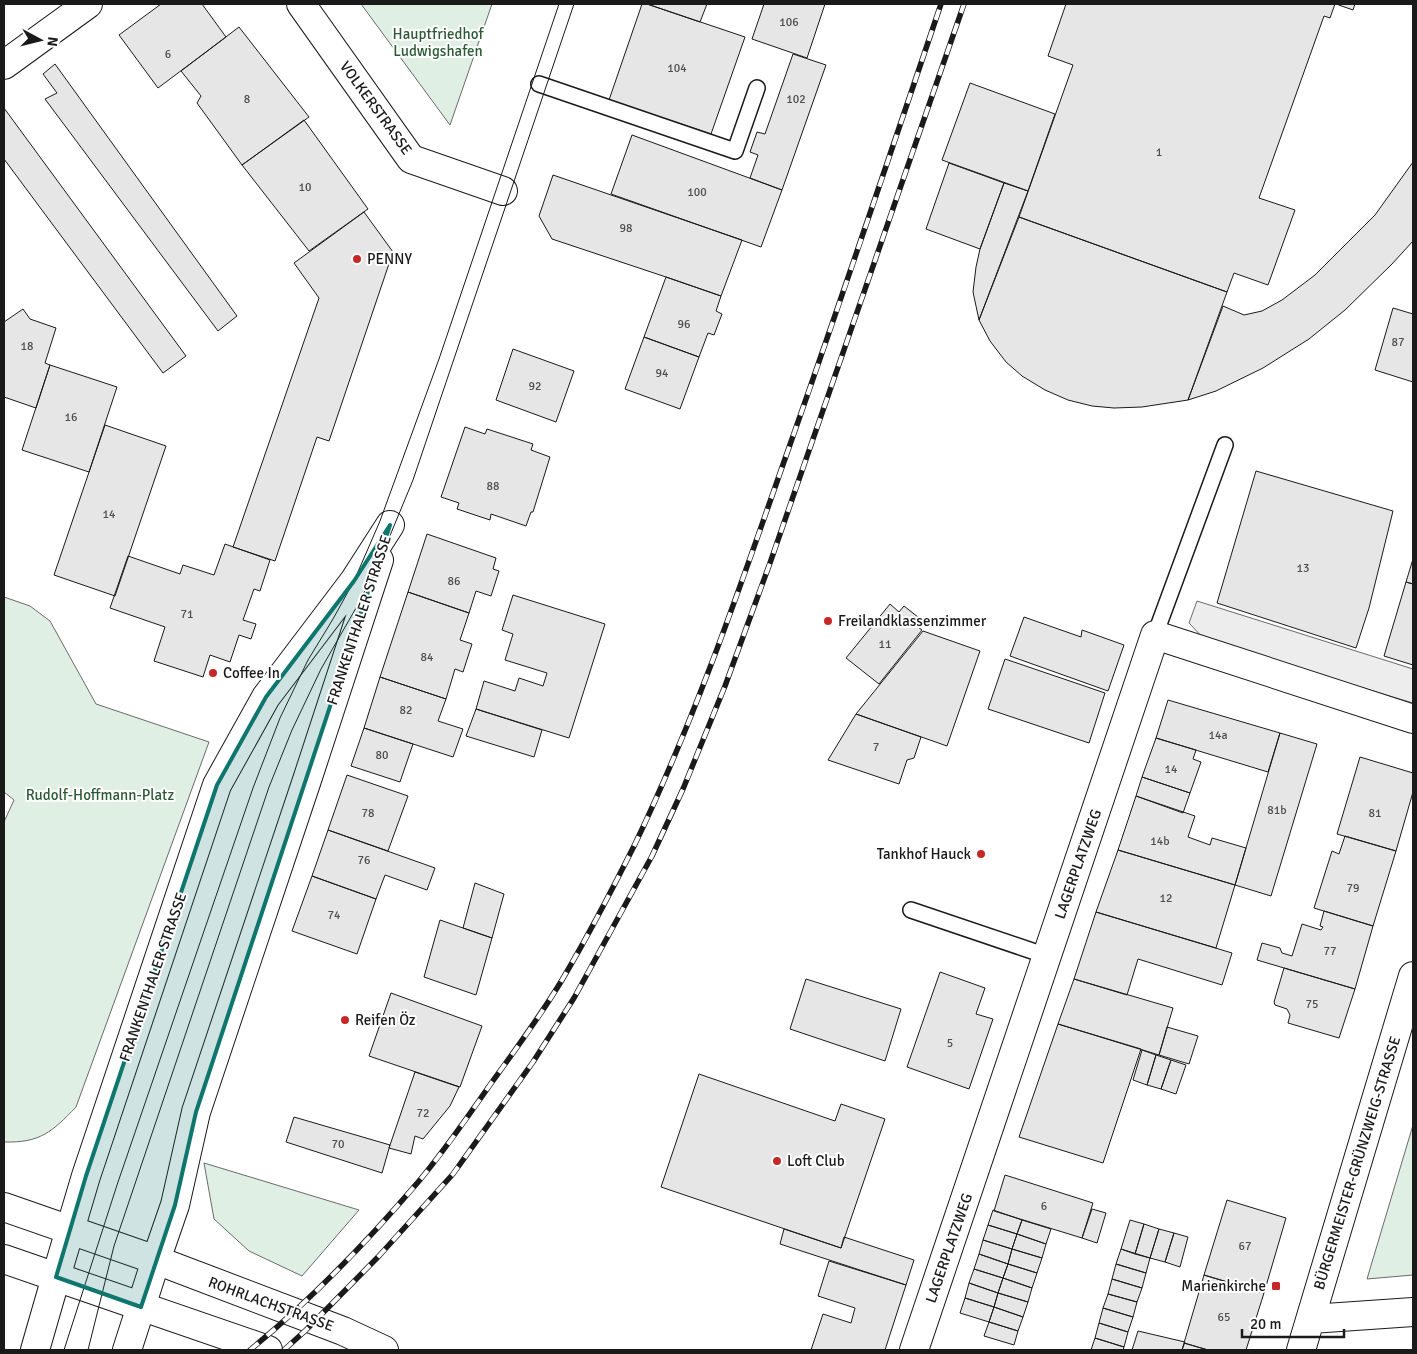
<svg xmlns="http://www.w3.org/2000/svg" width="1417" height="1354" viewBox="0 0 1417 1354" font-family="Signika,sans-serif">
	<rect width="100%" height="100%" fill="#fff"/>
	<path fill="#e0efe3" stroke="#6a6a6a" d="M361 4H492L450 125Z
		M4 597 30 606 50 621 96 704 209 742 76 1107C52 1132 40 1143 4 1142V822L14 800 4 792Z
		M1413 1125V1275L1367 1279Z
		M204 1163 359 1210 302 1276 249 1251 214 1219Z"/>
	<path fill="#ededed" stroke="#6a6a6a" d="M1197 601 1413 669V703L1205 640 1189 623Z"/>
	<path fill="#e6e6e6" stroke="#1a1a1a" d="M161 4H202L226 37 158 88 119 35Z
		M642 4H647L745 37 711 134 609 100Z
		M647 4H707L700 22Z
		M764 4H825L807 58 752 39Z
		M1066 4H1335L1330 18 1324 16 1259 198 1295 210 1268 285 1234 273 1227 292 1019 217 1073 65 1048 56Z
		M1336 4H1355L1353 10Z
		M239 27 309 117 242 165 197 103 201 96 181 71Z
		M793 54 826 65 782 190 750 178 758 155 750 152 757 132 765 134Z
		M55 64 237 316 218 331 45 99 57 93 43 74Z
		M970 83 1055 114 1028 191 942 160Z
		M4 108 186 356 163 373 4 159Z
		M304 120 368 209 309 251 242 165Z
		M632 135 782 190 761 247 611 194Z
		M1413 162V241L1392 264 1345 310 1309 339 1263 368 1216 391 1188 400 1223 306 1244 315 1262 311 1282 300 1315 275 1375 215Z
		M949 163 1004 183 980 249 926 229Z
		M553 175 742 240 721 296 666 277 552 239 539 216Z
		M1004 183 1028 191 979 320 973 292 976 267 980 249Z
		M364 212 393 252 329 441 317 437 275 561 233 547 319 298 294 263Z
		M1019 217 1227 292 1188 400 1142 407 1114 408 1092 406 1068 400 1045 390 1022 376 1006 362 990 341 979 320Z
		M666 277 721 296 716 311 722 314 714 335 708 333 699 357 644 337Z
		M1393 308 1413 314V382L1375 370Z
		M23 309 30 319 56 328 45 363 50 365 36 408 4 397V322Z
		M644 337 699 357 680 409 625 389Z
		M513 349 574 371 556 422 496 400Z
		M50 365 117 387 89 472 22 450Z
		M105 425 166 446 115 596 54 575Z
		M465 427 485 434 487 429 533 444 531 450 550 457 533 512H531L526 526 491 514 490 520 457 509 459 503 441 497Z
		M1256 471 1393 511 1369 608 1356 648 1217 603Z
		M427 534 496 558 493 569 499 571 491 596 476 591 469 613 408 592Z
		M225 544 270 560 260 591 254 589 243 620 256 624 251 639 239 635 230 662 210 655 203 677 154 661 165 627 110 608 128 556 180 574 183 565 214 575Z
		M1413 559V584L1406 582Z
		M1406 582 1413 584V665L1384 656Z
		M408 592 469 613 460 640 472 644 463 672 455 669 446 699 380 677Z
		M513 595 605 624 569 738 476 709 484 681 515 691 519 678 543 686 547 673 505 660 513 634 502 630Z
		M890 604 899 612 904 606 918 617 913 623 922 630 879 684 846 658Z
		M1024 617 1081 637 1082 630 1124 645 1108 691 1010 656Z
		M923 631 980 651 947 746 856 714Z
		M1005 659 1105 693 1089 743 988 709Z
		M380 677 446 699 438 721 463 729 453 757 364 728Z
		M1168 700 1280 733 1268 772 1156 738Z
		M476 709 542 730 534 757 466 736Z
		M856 714 921 737 914 758 907 760 899 784 828 760Z
		M364 728 413 744 400 782 351 766Z
		M1280 733 1317 744 1271 896 1235 885Z
		M1156 738 1196 750 1193 759 1201 762 1190 793 1142 777Z
		M1360 757 1413 773V792L1396 851 1337 834Z
		M347 775 408 796 388 851 328 830Z
		M1142 777 1190 793 1183 813 1136 796Z
		M1136 796 1195 816 1188 837 1210 845 1212 838 1246 848 1235 885 1118 850Z
		M328 830 435 868 427 890 385 875 376 899 312 876Z
		M1345 836 1396 851 1373 926 1314 908 1332 851 1339 854Z
		M1118 850 1235 885 1216 948 1096 912Z
		M312 876 376 899 357 954 292 931Z
		M475 883 504 894 492 938 463 928Z
		M1324 911 1373 926 1355 989 1257 960 1262 943 1280 948 1282 953 1292 956 1302 924 1321 930 1323 927 1320 926Z
		M1096 912 1232 953 1222 985 1138 959 1127 995 1074 979Z
		M440 920 492 938 476 995 424 977Z
		M1284 968 1355 989 1339 1038 1288 1023 1290 1015 1287 1009 1275 1005 1274 1002Z
		M940 972 985 988 976 1014 993 1019 969 1089 907 1067Z
		M806 979 901 1009 885 1061 790 1029Z
		M1074 979 1173 1008 1159 1055 1058 1024Z
		M391 993 482 1026 460 1087 369 1056Z
		M1058 1024 1141 1049 1103 1163 1019 1137Z
		M1167 1027 1198 1036 1189 1064 1159 1055Z
		M1142 1050 1156 1055 1147 1085 1133 1080Z
		M1156 1055 1171 1060 1161 1089 1147 1085Z
		M1171 1060 1186 1065 1176 1094 1161 1089Z
		M415 1072 459 1087 450 1106 423 1139 415 1136 411 1154 389 1148Z
		M699 1074 835 1121 841 1104 885 1119 841 1248 661 1187Z
		M294 1117 390 1145 382 1173 286 1142Z
		M1005 1175 1093 1203 1082 1238 994 1211Z
		M1227 1200 1286 1218 1264 1293 1204 1275Z
		M1092 1209 1106 1213 1097 1243 1082 1238Z
		M993 1210 1022 1220 1017 1234 988 1225Z
		M1022 1220 1051 1229 1046 1244 1017 1234Z
		M1130 1220 1144 1224 1135 1254 1121 1249Z
		M1144 1224 1159 1229 1150 1258 1135 1254Z
		M988 1225 1017 1234 1012 1249 983 1240Z
		M784 1229 841 1248 844 1237 914 1260 906 1285 780 1244Z
		M1159 1229 1174 1233 1165 1262 1150 1258Z
		M1174 1233 1188 1237 1180 1267 1165 1262Z
		M1017 1234 1046 1244 1042 1258 1012 1249Z
		M983 1240 1012 1249 1008 1264 979 1254Z
		M1012 1249 1042 1258 1037 1273 1008 1264Z
		M1121 1249 1150 1258 1146 1273 1116 1264Z
		M979 1254 1008 1264 1003 1278 974 1269Z
		M829 1261 906 1285 885 1350H811L823 1314 851 1323 855 1308 818 1296Z
		M1008 1264 1037 1273 1032 1288 1003 1278Z
		M1116 1264 1146 1273 1142 1288 1112 1279Z
		M974 1269 1003 1278 998 1293 969 1283Z
		M1204 1275 1264 1293 1246 1350H1208L1184 1343Z
		M1003 1278 1032 1288 1028 1302 998 1293Z
		M1112 1279 1142 1288 1137 1302 1108 1294Z
		M969 1283 998 1293 994 1307 965 1298Z
		M998 1293 1028 1302 1023 1317 994 1307Z
		M1108 1294 1137 1302 1133 1317 1103 1308Z
		M965 1298 994 1307 989 1322 960 1313Z
		M994 1307 1023 1317 1018 1331 989 1322Z
		M1103 1308 1133 1317 1128 1332 1099 1323Z
		M989 1322 1018 1331 1014 1345 984 1336Z
		M1099 1323 1128 1332 1124 1347 1095 1338Z
		M1138 1331 1185 1342 1182 1350H1132Z
		M1095 1338 1124 1347 1123 1350H1091Z
		M1184 1343 1208 1350H1182Z"/>
	<g fill="none" stroke-linecap="round" stroke-linejoin="round">
		<g stroke="#1a1a1a" stroke-width="18">
			<path id="service" d="M539 84 735 151 757 88
				M1155 635 1225 445
				M911 910 1047 956"/>
		</g>
		<g stroke="#1a1a1a" stroke-width="30">
			<path id="minor" d="M301 4 411 159 503 191
				M4 65 88 4
				M914 1350 1155 635 1413 719"/>
		</g>
		<g stroke="#1a1a1a" stroke-width="30">
			<path id="tertiary" d="M379 560 307 780 196 1112 175 1205 156 1260 343 1331 384 1350
				M1311 1319 1413 1312
				M268 1350 56 1277 86 1176 217 785 266 697 354 581 390 525
				M1301 1350 1413 976"/>
		</g>
		<g stroke="#1a1a1a" stroke-width="30">
			<path id="secondary" d="M4 1207 156 1260 127 1350
				M4 1259 56 1277 35 1350"/>
		</g>
		<use href="#service" stroke="#fff" stroke-width="15"/>
		<use href="#minor" stroke="#fff" stroke-width="28"/>
		<use href="#tertiary" stroke="#fff" stroke-width="28"/>
		<use href="#secondary" stroke="#fff" stroke-width="28"/>
		<path stroke="#1a1a1a" stroke-width="1" d="M64 1350 117 1185 253 788 280 718 308 660 333 619 354 581 380 521 439 359 559 4
			M88 1350 114 1246 269 787 292 730 321 669 356 608 377 567 413 480 574 4"/>
		<g stroke="#1a1a1a" stroke-width="5.5">
			<path id="rail" d="M250 1350C312 1299 367 1242 419 1181 445 1150 469 1115 492 1082 516 1049 541 1015 562 980 588 936 612 890 635 844 695 719 740 587 786 456 839 306 890 155 941 4
				M284 1350 306 1330 378 1257 453 1174 533 1062 574 998 652 856 683 789 725 686 770 563 964 4"/>
		</g>
		<use href="#rail" stroke="#fff" stroke-width="4" stroke-dasharray="11" stroke-linecap="butt"/>
	</g>
	<path fill="#0f766e" fill-opacity="0.2" stroke="#0f766e" stroke-width="4" stroke-linejoin="round" d="M390 525 196 1112 175 1205 141 1307 56 1277 86 1176 217 785 266 697 354 581Z"/>
	<g fill="#c62828" stroke="#fff" stroke-width="2">
		<circle cx="357" cy="259" r="5"/>
		<circle cx="828" cy="621" r="5"/>
		<circle cx="213" cy="673" r="5"/>
		<circle cx="981" cy="854" r="5"/>
		<circle cx="345" cy="1020" r="5"/>
		<circle cx="777" cy="1161" r="5"/>
		<rect x="1271" y="1281" width="10" height="10" rx="2.5"/>
	</g>
	<g text-anchor="middle" stroke-width="4" stroke-linejoin="round" paint-order="stroke">
		<g font-size="12" fill="#4d4d4d">
			<text x="789" y="26">106</text>
			<text x="168" y="58">6</text>
			<text x="677" y="72">104</text>
			<text x="247" y="103">8</text>
			<text x="796" y="103">102</text>
			<text x="1159" y="156">1</text>
			<text x="305" y="191">10</text>
			<text x="697" y="196">100</text>
			<text x="626" y="232">98</text>
			<text x="684" y="328">96</text>
			<text x="1398" y="346">87</text>
			<text x="27" y="350">18</text>
			<text x="662" y="377">94</text>
			<text x="535" y="390">92</text>
			<text x="71" y="421">16</text>
			<text x="493" y="490">88</text>
			<text x="109" y="518">14</text>
			<text x="1303" y="572">13</text>
			<text x="454" y="585">86</text>
			<text x="187" y="618">71</text>
			<text x="885" y="648">11</text>
			<text x="427" y="661">84</text>
			<text x="406" y="714">82</text>
			<text x="1218" y="739">14a</text>
			<text x="876" y="751">7</text>
			<text x="382" y="759">80</text>
			<text x="1171" y="773">14</text>
			<text x="1277" y="814">81b</text>
			<text x="368" y="817">78</text>
			<text x="1375" y="817">81</text>
			<text x="1160" y="845">14b</text>
			<text x="364" y="864">76</text>
			<text x="1353" y="892">79</text>
			<text x="1166" y="902">12</text>
			<text x="334" y="919">74</text>
			<text x="1330" y="955">77</text>
			<text x="1312" y="1008">75</text>
			<text x="950" y="1047">5</text>
			<text x="423" y="1117">72</text>
			<text x="338" y="1148">70</text>
			<text x="1044" y="1210">6</text>
			<text x="1245" y="1250">67</text>
			<text x="1224" y="1321">65</text>
		</g>
		<g font-size="15" fill="#2b5a34" stroke="#fff">
			<text x="438" y="39">Hauptfriedhof<tspan x="438" dy="17">Ludwigshafen</tspan></text>
			<text x="100" y="800">Rudolf-Hoffmann-Platz</text>
		</g>
		<g font-size="15" fill="#1a1a1a" stroke="#fff">
			<text transform="translate(376 108) rotate(54)" y="5">VOLKERSTRASSE</text>
			<text transform="translate(359 620) rotate(-72)" y="5">FRANKENTHALER STRASSE</text>
			<text transform="translate(1078 864) rotate(-71)" y="5">LAGERPLATZWEG</text>
			<text transform="translate(153 977) rotate(-71)" y="5">FRANKENTHALER STRASSE</text>
			<text transform="translate(1357 1163) rotate(-73)" y="5">BÜRGERMEISTER-GRÜNZWEIG-STRASSE</text>
			<text transform="translate(949 1248) rotate(-71)" y="5">LAGERPLATZWEG</text>
			<text transform="translate(271 1304) rotate(20)" y="5">ROHRLACHSTRASSE</text>
		</g>
		<g font-size="15" fill="#1a1a1a" stroke="#fff" text-anchor="start">
			<text x="367" y="264">PENNY</text>
			<text x="838" y="626">Freilandklassenzimmer</text>
			<text x="223" y="678">Coffee In</text>
			<text x="971" y="859" text-anchor="end">Tankhof Hauck</text>
			<text x="355" y="1025">Reifen Öz</text>
			<text x="787" y="1166">Loft Club</text>
			<text x="1266" y="1291" text-anchor="end">Marienkirche</text>
		</g>
	</g>
	<rect width="1417" height="1354" fill="none" stroke="#1a1a1a" stroke-width="10"/>
	<g transform="translate(40 40) rotate(97)" stroke="#ffffff" stroke-width="4" paint-order="stroke">
	<path d="M0-4L9 19L0 12L-9 19Z" fill="#1a1a1a"/>
	<text y="-8" font-size="14" font-weight="bold" text-anchor="middle" fill="#1a1a1a">N</text>
	</g>
	<path d="M1242 1329v8h102v-8" fill="none" stroke="#1a1a1a" stroke-width="2.5"/>
	<text x="1250" y="1329" font-size="15" fill="#1a1a1a" stroke="#ffffff" stroke-width="4" paint-order="stroke">20 m</text>
</svg>
